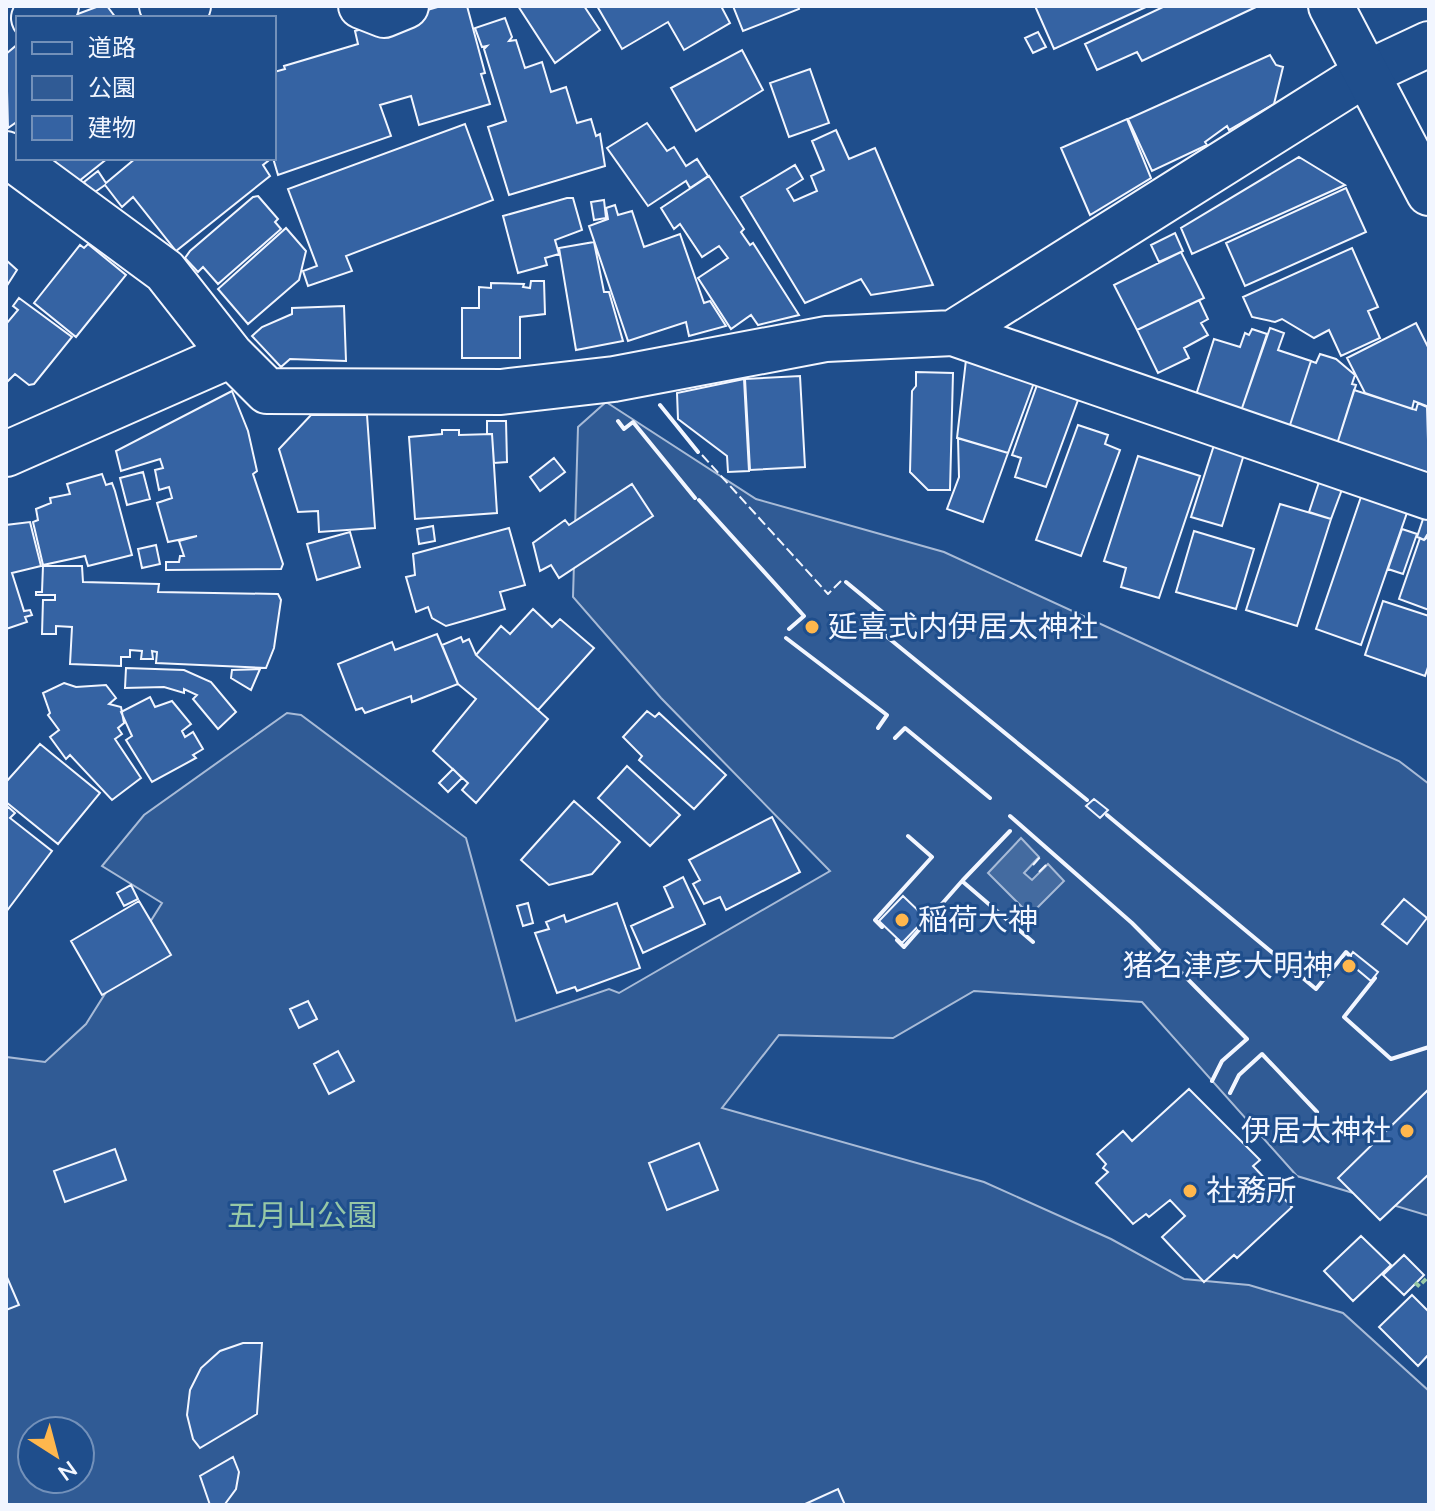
<svg xmlns="http://www.w3.org/2000/svg" width="1435" height="1511" viewBox="0 0 1435 1511" font-family="Mulish,'Noto Sans JP',sans-serif">
	<rect width="100%" height="100%" fill="#1f4e8c"/>
	<path fill="#305b95" stroke="#a8bbd7" stroke-width="2" fill-rule="evenodd" d="M606 402 756 499 944 552 1399 761 1429 784V1216L1297 1176 1142 1002 974 991 893 1038 779 1035 722 1108 984 1182 1111 1239 1184 1279 1249 1285 1343 1313 1429 1391V1505H6V1057L45 1062 86 1024 162 903 102 866 144 815 287 713 301 715 466 838 516 1021 609 989 619 993 830 871 661 698 573 597 578 427ZM32 1431H80V1479H32Z"/>
	<path fill="#446ba0" stroke="#a8bbd7" stroke-width="2" d="M1021 838 1039 857 1024 873 1032 880 1048 864 1064 881 1030 915 988 873Z"/>
	<path fill="#3563a3" stroke="#f2f6ff" stroke-width="2" d="M99 6H107L116 18H67Z
		M441 6H467L485 73 481 74 490 104 419 125 411 96 380 105 391 136 278 175 273 158 274 72 285 69 284 66 358 44 355 31Z
		M518 6H584L600 30 555 63Z
		M597 6H721L730 23 684 50 668 22 622 49Z
		M733 6H798L799 9 743 31Z
		M1035 6H1148L1054 49Z
		M1165 6 1256 7 1142 61 1137 52 1097 70 1085 44Z
		M505 18 512 37 509 41 516 40 525 68 542 62 551 92 566 87 577 123 591 119 596 136 600 134 605 166 509 195 488 127 506 121 484 49 487 46 482 47 475 28Z
		M1038 32 1046 47 1033 53 1025 38Z
		M18 44V121L8 128 6 54Z
		M742 50 763 90 696 131 671 88Z
		M1270 55 1276 65 1283 67 1274 104 1229 130 1227 126 1205 142 1207 145 1152 171 1128 119Z
		M810 69 829 123 789 137 770 83Z
		M1127 119 1151 178 1090 215 1061 148Z
		M647 123 667 151 674 147 686 166 697 159 708 176 690 188 686 181 648 206 607 148Z
		M465 124 493 200 346 256 352 271 308 286 303 271 317 266 288 189Z
		M836 130 849 159 875 148 933 285 871 295 861 279 805 303 741 197 795 165 803 179 787 189 794 201 817 191 811 176 824 170 812 141Z
		M1299 157 1345 185 1192 254 1181 228Z
		M52 158H108L74 185Z
		M136 158H266L268 161 263 165 270 176 176 251 133 197 122 207 105 185 92 194 84 182 98 171 106 183Z
		M709 176 744 229 741 232 750 245 753 243 799 315 758 325 751 315 731 329 698 278 728 258 719 246 702 257 680 224 674 229 661 208Z
		M1346 188 1366 232 1245 286 1226 243Z
		M258 196 278 219 275 222 281 229 218 284 203 267 198 272 185 258 190 251 253 197Z
		M567 198H573L582 230 555 240 559 254 545 258 547 265 518 273 503 216Z
		M604 200 606 218 594 220 591 202Z
		M615 205 618 215 632 211 644 247 680 234 704 303 710 301 726 326 689 336 686 322 628 341 589 226 608 219 606 208Z
		M286 228 306 251 299 280 248 324 218 289Z
		M1175 233 1183 251 1159 262 1151 245Z
		M594 242 604 292H609L623 341 576 350 559 248Z
		M88 244 126 275 76 337 34 303 80 245 84 248Z
		M1352 248 1378 307 1368 311 1380 338 1341 356 1329 330 1314 338 1282 319 1275 322 1252 317 1243 297Z
		M1181 252 1204 298 1137 330 1114 285Z
		M6 260 17 270 6 287Z
		M531 281H544L545 314 520 317V358H462V308H479V287L491 288V283L524 284 523 287 530 288Z
		M19 298 72 337 34 384 29 385 15 374 6 383V324L18 310 13 306Z
		M1199 300 1208 319 1201 323 1208 335 1184 348 1189 358 1158 373 1137 330Z
		M344 306 346 361 290 359 281 367 252 336 262 327 292 314V308Z
		M1416 323 1429 349V407L1414 401 1412 409 1365 393 1347 358Z
		M1270 328 1284 333 1278 350 1311 361 1289 428 1241 411Z
		M1252 329 1267 334 1241 411 1196 395 1214 339 1240 347 1245 333 1249 335Z
		M1320 354 1336 359 1355 375 1352 384 1356 385 1337 444 1289 428 1311 361 1316 363Z
		M966 360 1035 380 1008 453 957 438Z
		M916 372 953 373 950 490H928L910 472 912 391 916 386Z
		M800 376 805 467 750 470 745 379Z
		M744 379 749 471 728 472 727 456 678 419 677 393Z
		M1037 385 1078 400 1046 487 1015 477 1021 458 1012 455Z
		M1354 390 1416 410 1418 403 1427 407 1429 473 1337 444Z
		M232 391 248 431 257 471 253 474 283 564 281 569 166 570V562H179L180 556H184L179 541 197 536 168 542 157 503 172 498 169 487 159 490 155 470 163 468 160 459 121 471 116 451Z
		M311 415H367L375 528 319 532 318 511 298 512 279 449Z
		M487 421H506L507 462 494 463 492 434H487Z
		M1078 425 1108 435 1105 444 1120 450 1081 556 1036 540Z
		M442 430H459V435L492 434 497 513 415 519 409 437 442 434Z
		M958 438 1008 453 983 522 947 509 959 477Z
		M1215 442 1245 451 1222 526 1191 517Z
		M1138 456 1200 476 1159 598 1121 587 1126 568 1104 561Z
		M554 458 565 472 540 491 530 477Z
		M143 472 150 499 127 505 120 478Z
		M102 474 106 485 112 483 115 491 132 555 88 566 85 556 43 565 33 522 38 520 36 509 51 503 50 498 70 494 67 484Z
		M1321 476 1344 484 1331 519 1309 512Z
		M632 484 653 516 559 578 551 565 540 571 533 543 565 520 569 525Z
		M1363 491 1409 507 1361 645 1316 629Z
		M1280 504 1331 519 1297 626 1246 610Z
		M1424 516 1429 518V536L1424 540 1417 537Z
		M30 522 41 566 12 573 24 611 30 610 32 615 25 617 27 622 6 629V525Z
		M433 526 435 541 419 544 417 529Z
		M509 528 525 585 500 592 505 609 446 626 432 618 428 607 416 612 406 577 415 575 413 554Z
		M1402 529 1417 534 1403 574 1388 569Z
		M1194 531 1254 549 1236 609 1176 592Z
		M350 532 360 567 317 580 307 544Z
		M1427 535 1429 536V610L1399 599 1420 538 1424 540Z
		M156 545 160 564 142 568 138 549Z
		M43 566H82L83 582 159 584 158 592 278 594 281 600 274 648 266 668 156 663 157 652 152 651 153 659H141L142 651 130 650V657H121V666L70 664 72 627 56 626V634H42L43 600H55V595H36V592H42Z
		M1383 601 1429 616V664L1425 676 1365 655Z
		M533 609 552 627 560 619 594 648 538 710 476 655 501 626 510 634Z
		M437 634 458 684 412 702 411 696 365 713 362 708 356 710 338 664 392 642 395 650Z
		M461 637 463 642 469 639 476 655 548 719 476 803 462 790 468 783 433 751 476 699 458 684 442 645Z
		M126 668 184 670 211 682 236 712 218 729 193 699 197 695 184 689V693L164 687 125 688Z
		M260 669 251 690 231 678 232 670Z
		M64 683 76 687 106 685 116 698 109 704 121 707 124 723 118 728 122 734 115 739 141 778 112 800 70 755 66 759 50 737 59 730 48 715 50 713 43 693Z
		M150 697 155 707 172 701 191 724 182 731 185 737 193 732 203 749 193 755 196 758 152 782 126 740 132 736 121 712Z
		M647 711 655 717 659 713 726 775 694 809 639 760 642 756 623 737Z
		M40 744 100 793 58 844 6 802V782Z
		M627 766 680 815 650 846 598 798Z
		M453 769 462 778 448 792 439 783Z
		M1094 799 1108 810 1100 818 1086 806Z
		M574 801 620 842 592 874 549 885 521 860Z
		M7 806 15 813 10 818 52 851 6 912Z
		M772 817 800 872 726 910 720 897 704 904 693 884 700 880 689 860Z
		M683 877 705 924 643 953 631 926 673 907 664 887Z
		M131 885 138 899 124 906 117 893Z
		M903 896 926 918 902 943 879 921Z
		M1404 899 1427 918 1407 944 1382 924Z
		M139 901 171 955 102 995 71 941Z
		M528 903 533 923 523 926 517 906Z
		M617 903 640 968 577 991 575 987 557 993 535 933 549 929 546 922 564 915 566 922Z
		M1353 952 1378 972 1371 981 1347 961Z
		M308 1001 317 1019 299 1028 290 1009Z
		M338 1051 354 1081 329 1094 314 1064Z
		M1189 1089 1260 1160 1253 1166 1292 1207 1237 1258 1234 1255 1204 1282 1162 1237 1185 1216 1170 1200 1149 1217 1146 1214 1133 1224 1096 1183 1108 1172 1103 1168 1106 1164 1097 1154 1123 1131 1132 1141Z
		M1429 1089V1174L1380 1220 1338 1178Z
		M699 1143 718 1190 667 1210 649 1163Z
		M115 1149 126 1180 65 1202 54 1171Z
		M1361 1236 1391 1265 1353 1301 1324 1271Z
		M1404 1255 1424 1275 1404 1295 1383 1275Z
		M6 1275 19 1305 6 1310Z
		M1412 1295 1429 1312V1354L1418 1366 1379 1327Z
		M243 1343H262L257 1414 200 1448 193 1439 187 1415 190 1390 201 1368 220 1351Z
		M233 1457 239 1472 236 1489 225 1504 210 1505 200 1476Z
		M838 1489 845 1505H803Z"/>
	<g fill="none" stroke-linecap="round" stroke-linejoin="round">
		<g stroke="#f2f6ff" stroke-width="48">
			<path id="street" d="M162 6 165 11 188 6
				M361 6 384 15 406 6
				M34 18 56 6
				M6 154 165 271 231 355
				M953 333 1365 74 1429 44
				M6 454 231 355 267 391 501 392 614 379 826 339 953 333 1429 497"/>
		</g>
		<g stroke="#f2f6ff" stroke-width="48">
			<path id="highway" d="M1331 6 1429 193"/>
		</g>
		<use href="#street" stroke="#1f4e8c" stroke-width="44"/>
		<use href="#highway" stroke="#1f4e8c" stroke-width="44"/>
		<path stroke="#97c8a6" stroke-width="6" stroke-dasharray="4 6" stroke-linecap="butt" d="M1416 1286 1422 1279 1429 1286"/>
		<path stroke="#f2f6ff" stroke-width="2" stroke-dasharray="10 4" stroke-linecap="butt" d="M702 455 828 594 843 579
			M1033 865 1041 856
			M1039 872 1048 863"/>
		<path stroke="#f2f6ff" stroke-width="4" d="M660 405 698 452
			M618 421 624 429 633 422 695 498
			M699 500 804 616 789 629
			M846 582 886 615 875 627 1087 800
			M786 638 887 715 878 728
			M895 738 905 728 990 798
			M1107 815 1316 989 1346 952 1350 956
			M1010 816 1132 923 1247 1039 1222 1061 1212 1081
			M963 880 1010 831
			M882 927 875 920 932 857 908 836
			M897 940 904 947 962 881 1033 942
			M1375 978 1344 1017 1391 1059 1429 1047
			M1230 1093 1239 1075 1262 1054 1317 1112"/>
	</g>
	<g fill="#ffb74d" stroke="#1f4e8c" stroke-width="3">
		<circle cx="812" cy="627" r="8"/>
		<circle cx="902" cy="920" r="8"/>
		<circle cx="1349" cy="966" r="8"/>
		<circle cx="1407" cy="1131" r="8"/>
		<circle cx="1190" cy="1191" r="8"/>
	</g>
	<g text-anchor="middle" stroke-width="6" stroke-linejoin="round" paint-order="stroke">
		<g font-size="30" fill="#f2f6ff" stroke="#1f4e8c" text-anchor="start">
			<text x="828" y="637">延喜式内伊居太神社</text>
			<text x="918" y="930">稲荷大神</text>
			<text x="1333" y="976" text-anchor="end">猪名津彦大明神</text>
			<text x="1391" y="1141" text-anchor="end">伊居太神社</text>
			<text x="1206" y="1201">社務所</text>
		</g>
		<g font-size="30" fill="#97c8a6" stroke="#1f4e8c">
			<text x="302" y="1226">五月山公園</text>
		</g>
	</g>
	<rect width="1435" height="1511" fill="none" stroke="#f2f6ff" stroke-width="16"/>
	<rect x="16" y="16" width="260" height="144" fill="#1f4e8c" stroke="#7391ba" stroke-width="2"/>
	<rect x="32" y="42" width="40" height="12" fill="#1f4e8c" stroke="#7391ba" stroke-width="2"/>
	<text x="88" y="56" font-size="24" fill="#f2f6ff">道路</text>
	<rect x="32" y="76" width="40" height="24" fill="#305b95" stroke="#7391ba" stroke-width="2"/>
	<text x="88" y="96" font-size="24" fill="#f2f6ff">公園</text>
	<rect x="32" y="116" width="40" height="24" fill="#3563a3" stroke="#7391ba" stroke-width="2"/>
	<text x="88" y="136" font-size="24" fill="#f2f6ff">建物</text>
	<g transform="translate(56 1455) rotate(144)"><circle r="38" fill="#1f4e8c" stroke="#7391ba" stroke-width="2"/>
	<path d="M0-6L14 30L0 20L-14 30Z" fill="#ffb74d"/>
	<text y="-12" font-size="22" font-weight="bold" text-anchor="middle" fill="#f2f6ff">N</text>
	</g>
</svg>
